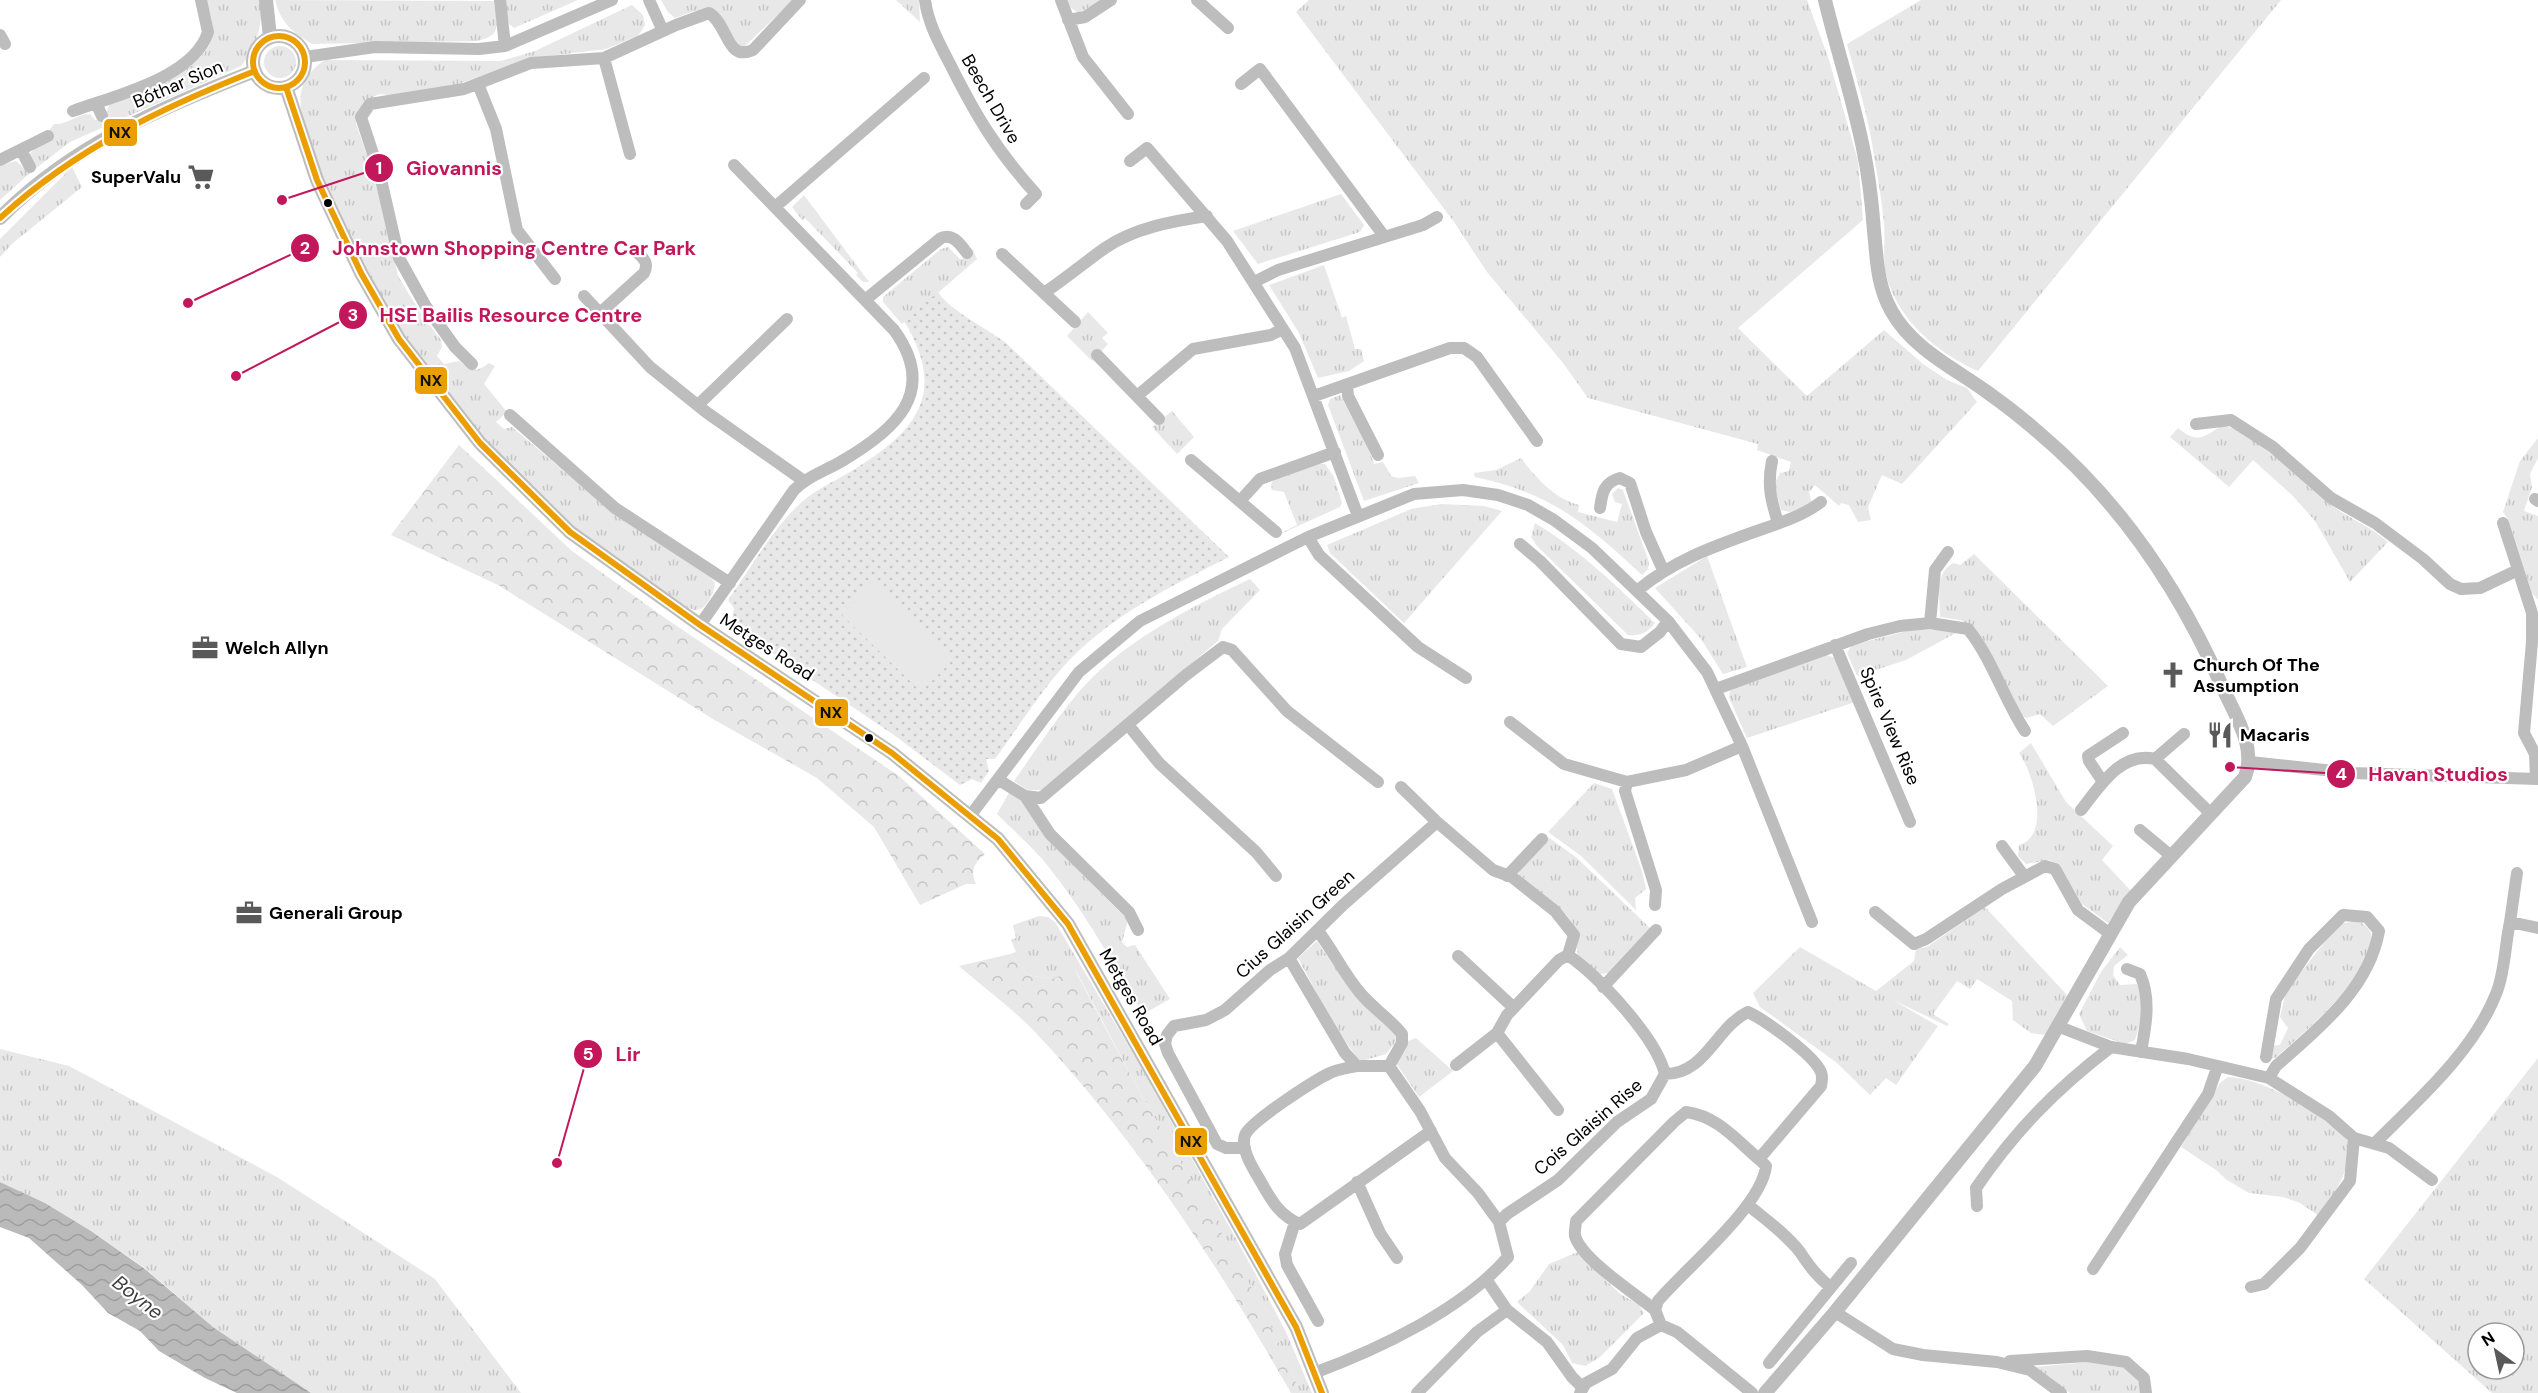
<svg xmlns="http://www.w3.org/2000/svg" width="2538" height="1393" viewBox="0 0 2538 1393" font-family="'DM Sans',sans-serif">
	<defs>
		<pattern id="grass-tufts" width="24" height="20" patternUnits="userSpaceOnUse" patternTransform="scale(1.5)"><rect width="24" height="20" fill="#e8e8e8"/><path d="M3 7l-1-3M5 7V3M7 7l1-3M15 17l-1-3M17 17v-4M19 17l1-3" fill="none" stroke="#c5c5c5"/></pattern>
		<pattern id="forest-crowns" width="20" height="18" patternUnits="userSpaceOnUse" patternTransform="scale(1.5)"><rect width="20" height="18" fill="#e8e8e8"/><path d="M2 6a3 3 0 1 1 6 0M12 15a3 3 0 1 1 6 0" fill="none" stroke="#c5c5c5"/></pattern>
		<pattern id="park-dots" width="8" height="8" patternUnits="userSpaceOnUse" patternTransform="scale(1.5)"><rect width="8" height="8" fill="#e8e8e8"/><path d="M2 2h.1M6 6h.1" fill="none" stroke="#c5c5c5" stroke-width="1.8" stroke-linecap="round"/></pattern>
		<pattern id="water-waves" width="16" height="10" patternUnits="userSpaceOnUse" patternTransform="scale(1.5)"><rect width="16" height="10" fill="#bababa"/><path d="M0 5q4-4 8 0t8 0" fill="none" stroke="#9e9e9e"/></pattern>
	</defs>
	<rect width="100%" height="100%" fill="#fff"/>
	<path fill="url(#grass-tufts)" fill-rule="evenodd" d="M206 0H261C263 25 257 47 241 66L70 142 30 173 0 200V165L16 161 24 168 30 154 54 124C67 125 77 114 90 114L95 120 104 117 110 104C140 93 205 71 212 37 215 25 209 11 206 0Z
		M275 0 494 1C496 24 504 36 476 41L312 44C292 32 281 23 275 0Z
		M504 0H578L514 28 509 24Z
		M661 0H793L744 47H739C733 39 731 34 727 25 716 2 693 11 675 18L668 12Z
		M896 0H919L920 22Z
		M1067 0H1103L1078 13 1070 7Z
		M1309 0H1807L1829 60 1858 161 1863 220 1738 328 1807 396 1884 330 1923 364 1947 380 1967 388 1977 402 1902 484 1882 475 1868 507 1871 520 1858 522 1849 505 1841 503 1839 506 1815 485 1809 492 1812 504 1790 512 1781 510 1774 484 1780 473 1789 471 1791 462 1757 450 1758 444 1588 398 1563 363 1487 272 1454 222 1296 12Z
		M1921 0H2281L1978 371C1937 353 1898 320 1886 275 1882 259 1886 240 1884 224 1882 201 1878 179 1874 156 1869 118 1857 81 1847 44Z
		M632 5 643 15 645 25 638 36 606 49 531 58 453 86 395 96 379 94 363 103 356 124 378 186 398 276 423 317 441 340 442 347 437 356 444 364 459 361C472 371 476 373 489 363L495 366 484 384 507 412 496 422 504 429 512 427 571 477 655 541 711 578 715 583C714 592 707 611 695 610 689 609 681 603 676 600 647 580 615 560 587 537 467 440 368 308 317 161 305 124 283 87 325 60L501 61 535 51Z
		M264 62a16 16 0 1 1 32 0a16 16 0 1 1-32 0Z
		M72 167 82 187 13 243 0 257V239Z
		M1341 194 1364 225 1360 232 1258 264 1233 231Z
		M804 195 869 282H863L856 275 858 273 805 218 802 220 792 207Z
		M948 247 961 260 973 250 977 259 902 324 883 302V297L941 249Z
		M1324 265 1342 318 1346 316 1355 349H1361L1364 361 1349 371 1318 378 1299 333 1269 285Z
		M1088 312 1108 333 1102 338 1108 344 1092 361 1067 336Z
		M1340 395 1367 445 1374 464 1383 462 1391 476 1398 478 1415 476 1419 483 1364 501 1328 405 1330 399Z
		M1172 411 1194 437 1177 454 1152 427Z
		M2221 426C2253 427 2299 481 2326 501 2345 517 2369 525 2388 542L2350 582 2315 521 2293 496 2253 460 2229 487 2170 437 2178 428C2196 443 2202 439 2221 426Z
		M2538 438V458L2530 474 2532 487 2524 511 2538 516V600L2532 593 2508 519 2503 512 2520 461Z
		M1521 458C1535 477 1555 499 1579 505L1578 512 1617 522 1622 504 1615 502 1612 494 1618 488 1623 490 1649 562 1648 569 1642 575C1587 524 1551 493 1475 477L1474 473 1496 470Z
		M1319 464H1325L1334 477 1342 503 1340 507 1267 540 1297 525 1284 492 1272 490 1271 484 1274 479Z
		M1441 504 1484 506 1502 511 1404 623 1330 553 1327 545 1411 509Z
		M1535 523C1580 550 1618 587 1655 623 1648 633 1639 636 1628 635L1537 546 1531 537Z
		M1974 554 2108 686 2053 726 2040 714 2026 718 2017 711 1971 626 1960 620 1940 617C1940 597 1934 574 1953 563L1960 565Z
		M1707 556 1747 667 1723 674 1701 639 1655 588Z
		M1250 579 1260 590 1222 629 1218 641 1042 790H1027L1014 781C1033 754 1052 725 1073 699 1117 644 1187 609 1250 579Z
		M1915 629 1946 630 1956 633 1906 660 1857 676 1847 653 1852 645Z
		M1826 655 1836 658 1855 702 1747 738 1729 698 1730 690Z
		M2031 743 2066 802 2113 846 2102 860 2131 891 2108 923 2082 904 2058 864 2049 860 2026 864 2018 856 2019 845C2052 836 2033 772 2019 753Z
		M1594 783 1612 789 1642 871 1646 889 1635 898 1636 910 1581 856 1548 832Z
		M1010 791 1023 800 1055 847 1128 920 1122 942 1127 947 1135 945 1170 999 1145 1013 1139 1008C1110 957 1081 906 1043 860 1029 844 1012 829 997 814Z
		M1548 837 1577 858 1652 930 1608 973 1600 974C1594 969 1583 964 1579 956 1572 942 1586 939 1568 917 1556 901 1527 889 1519 874L1520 868Z
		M1985 907 2068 996 2046 1035 2031 1033 2013 1020 2012 1001 1977 979 1970 989 1957 981 1933 1014 1949 1024 1947 1026 1893 1000 1938 1026 1896 1085 1886 1078 1870 1095 1837 1063 1760 1007 1753 993 1800 947 1876 991 1914 961 1916 949 1927 947Z
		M1039 916 1048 917 1055 922 1141 1067 1255 1273 1286 1332 1312 1393H1300C1261 1294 1203 1204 1151 1111 1124 1065 1101 1017 1076 971L1052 979 1028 975 1010 954 1016 952 1011 940 1016 938 1013 925Z
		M2357 921C2413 942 2295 1041 2275 1058H2270L2271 1046 2280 1045 2288 1028 2280 1017 2286 991 2339 924Z
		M1317 941 1350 989 1396 1034 1397 1040 1386 1054 1362 1061 1357 1058 1332 1022 1298 958Z
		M2120 947 2128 955 2114 966 2113 975 2120 985 2137 984C2143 1001 2141 1024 2135 1040L2125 1044 2087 1031 2079 1014 2101 972Z
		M1416 1038 1453 1071 1419 1097 1396 1063 1408 1041Z
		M0 1049 69 1066 277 1177 435 1279 521 1393H311L213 1327 146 1269 91 1231 45 1203 0 1182Z
		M2538 1058V1393H2492L2364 1279ZM2478 1333H2514V1369H2478Z
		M2228 1077C2262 1077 2328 1116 2349 1143 2350 1173 2335 1192 2319 1216L2300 1203 2283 1197 2249 1193 2227 1180 2216 1170 2181 1147 2220 1083Z
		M1578 1252 1619 1293 1639 1305 1644 1313 1599 1358 1585 1366 1572 1363 1563 1345 1517 1302 1530 1291 1549 1264Z
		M2088 1362 2125 1368 2141 1382 2142 1393H2070L2034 1367Z"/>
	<path fill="url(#forest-crowns)" d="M459 445 572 551 662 616 899 776 985 854C974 863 970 871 976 884H966L920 905 874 827 817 778 713 719 498 585 391 535Z
		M1010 954 1028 975 1052 979 1075 970C1100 1017 1124 1065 1151 1111 1203 1203 1262 1294 1300 1393H1291C1218 1265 1136 1139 1035 1032 1012 1008 984 988 959 966Z"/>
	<path fill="url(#park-dots)" d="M938 292C951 311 984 327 1005 342L1229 557C1171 586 1108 617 1063 667 1038 695 1017 729 995 759H986L989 771 981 783 972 779 960 785 894 735 731 625 734 608 728 600C751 568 773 527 803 501 817 489 833 482 850 472 915 433 949 395 904 321Z"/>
	<path fill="#e8e8e8" d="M875 580 955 658 921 692 842 615Z"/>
	<path fill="url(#water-waves)" d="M0 1182 45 1203 91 1231 145 1269 213 1327 311 1393H237L205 1378 159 1351 140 1331 108 1313 82 1285 29 1238 0 1227Z"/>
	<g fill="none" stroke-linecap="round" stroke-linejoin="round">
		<path stroke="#bdbdbd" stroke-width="12" d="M500 0 505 46
			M649 0 663 31
			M925 0C928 23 939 43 950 64 976 116 997 151 1036 194L1026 204
			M1061 0 1083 57 1128 114
			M1197 0 1228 28
			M1068 20 1085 17 1111 0
			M0 35 5 44
			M305 57 375 47 479 49 505 46 612 0
			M604 58 630 154
			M478 84 496 129 517 230 555 279
			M1241 84 1260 69 1384 236
			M96 103 102 116
			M73 111C113 96 194 78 208 32L201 0
			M21 150 30 167
			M0 160 48 136
			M1130 161 1147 148 1227 241 1295 348 1358 516
			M775 207 924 78
			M1002 254 1075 322
			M1254 282 1278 270 1423 225 1437 217
			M1044 293C1065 279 1084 263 1105 248 1134 228 1173 221 1207 216
			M584 296 650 367 706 412 804 481
			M865 300 941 238C953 233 960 244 967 253
			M600 313 644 273C649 263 644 259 637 252
			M1097 355 1159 419
			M472 364 455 347 425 305 399 258 380 175 361 117 370 104 464 89 531 63 604 58 676 25 709 13C729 25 726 62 753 50L800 0
			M1347 385 1348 396 1378 455
			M1137 396 1193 349 1271 335 1283 329
			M1314 396 1450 348H1464L1477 357 1537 441
			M698 405 787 319
			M510 415 615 508 730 583
			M2196 424 2231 420 2273 447 2331 498 2375 523 2423 559 2450 584 2461 589 2480 588 2518 570
			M1191 460 1276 532
			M1772 461C1767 485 1771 500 1778 523
			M2535 499 2538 501
			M1240 501 1260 479 1335 452
			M1600 508C1602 493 1604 482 1620 478L1630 483 1646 532 1663 570
			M2503 523 2532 613V642L2524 733 2535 754 2536 779
			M1308 537 1319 555 1418 647 1466 678
			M1638 590C1673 561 1712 547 1754 532 1777 524 1801 517 1821 502
			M1930 623 1935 570 1948 552
			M700 625 794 490C808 476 825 471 842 461 895 430 939 392 894 330L734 165
			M1835 645 1910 822
			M1716 689 1868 634 1900 626 1930 623 1968 629C1992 659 2004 699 2025 731
			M1510 722 1564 764 1627 782 1686 770 1742 746 1707 672 1668 621 1660 632 1641 647 1621 644 1540 561 1520 544
			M1129 726 1159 763 1256 852 1276 876
			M1742 746 1812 922
			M2155 759 2184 734
			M2250 762 2353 773 2538 779
			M999 780 1025 796 1041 798 1186 675 1223 647 1232 650 1287 711 1378 782
			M1627 782 1625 791 1656 890 1655 905
			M2103 782 2089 761 2088 756 2123 733
			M1401 787 1437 822 1493 870 1512 877 1555 911 1574 935 1568 955C1599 977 1656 1037 1665 1074L1651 1099 1617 1122 1558 1180 1507 1214 1499 1222
			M1025 796 1050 834 1129 912 1138 930
			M2081 810C2100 786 2121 751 2155 759L2210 813
			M970 816 1079 672 1140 621 1308 537 1414 494 1463 490 1498 495 1528 505 1554 520 1592 548 1668 621
			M2140 830 2170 855
			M2002 846 2024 876
			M1507 876 1542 839
			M1875 912 1914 944 1926 939 2002 889 2045 866 2055 869 2078 910 2109 933
			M2510 922 2517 873
			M1318 931C1334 952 1344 974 1361 994 1374 1009 1390 1019 1402 1034V1043L1389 1066
			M1458 956 1514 1008
			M1289 958 1345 1053 1357 1066H1389L1420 1111 1445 1158 1478 1193 1499 1222 1508 1257C1462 1310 1379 1349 1314 1373
			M2127 969 2140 974C2151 999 2146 1025 2141 1052
			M1603 987 1656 930
			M2057 1026 2111 1047 2188 1059 2269 1078 2329 1116 2354 1138 2389 1148 2432 1180
			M1497 1033 1558 1110
			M2266 1057 2276 999 2309 949 2343 915 2367 917 2379 931C2369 989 2318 1029 2276 1066L2269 1078
			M1456 1065 1497 1033 1507 1015 1559 960 1568 955
			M1357 1066C1348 1068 1338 1069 1330 1073 1315 1080 1251 1121 1245 1135 1240 1149 1254 1170 1261 1182 1271 1200 1280 1216 1300 1224L1431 1131
			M1665 1074C1706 1074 1716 1027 1748 1012 1765 1020 1814 1055 1821 1072 1823 1077 1822 1080 1821 1086L1759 1159
			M2375 1143C2418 1100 2473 1052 2496 994 2505 973 2505 944 2510 922L2538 928
			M1245 1148H1226L1217 1144 1168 1053 1165 1044 1167 1035 1174 1026 1206 1020 1225 1010 1270 970 1289 958 1343 905 1437 822
			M1357 1182 1380 1233 1397 1258
			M1748 1205C1765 1219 1786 1234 1800 1252 1810 1267 1816 1275 1830 1287
			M1977 1206 1976 1188C2016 1130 2055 1090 2111 1047
			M1295 1222 1285 1254 1287 1265 1318 1321
			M2093 1269 2208 1094 2217 1068
			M1486 1279 1507 1310 1547 1342 1572 1377 1583 1388
			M2251 1287 2264 1284 2300 1248 2350 1181 2354 1138
			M1655 1310C1636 1294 1582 1260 1575 1236 1574 1232 1576 1225 1576 1221L1674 1122 1686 1112C1718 1116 1737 1141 1761 1161L1766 1166C1762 1206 1686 1268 1658 1301L1655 1310 1661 1325
			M1835 1312 1893 1349 1923 1355 1997 1362 2030 1370 2061 1393
			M2010 1361 2087 1356 2126 1362 2144 1378 2146 1393
			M1769 1363 1851 1263
			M1417 1393 1477 1332 1507 1310
			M1580 1393 1586 1383 1612 1369 1637 1338 1661 1325 1677 1332 1752 1393"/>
		<path stroke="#bdbdbd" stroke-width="14" d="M266 0 270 37
			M253 62a26 26 0 1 1 52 0a26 26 0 1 1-52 0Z
			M286 87 317 180 361 273 399 339 480 443 570 532 700 625 892 753 998 839 1068 924 1296 1327 1322 1393
			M0 218C71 146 162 107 255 71
			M1765 1393 1835 1312 2035 1066 2129 902 2245 777C2257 746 2234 714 2222 686 2179 589 2120 501 2038 432 2022 418 2004 404 1987 392 1954 368 1913 349 1892 312 1877 286 1877 260 1874 231 1872 204 1869 176 1863 148 1853 98 1837 50 1825 0"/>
		<g stroke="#fff" stroke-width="10">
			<path id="bus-1" d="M253 62a26 26 0 1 1 52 0a26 26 0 1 1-52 0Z
				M286 87 317 180 361 273 399 339 480 443 570 532 700 625 892 753 998 839 1068 924 1296 1327 1322 1393
				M0 218C75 149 161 108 255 71"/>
		</g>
		<use href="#bus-1" stroke="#eb9e00" stroke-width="6"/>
	</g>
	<defs>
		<g id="supermarket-bare" transform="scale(2.07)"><path d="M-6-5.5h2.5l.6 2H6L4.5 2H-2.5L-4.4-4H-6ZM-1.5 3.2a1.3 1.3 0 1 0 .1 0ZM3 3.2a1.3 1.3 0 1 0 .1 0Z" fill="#595959" stroke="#fff" stroke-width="2.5" paint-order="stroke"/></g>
		<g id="office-bare" transform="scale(2.07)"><path d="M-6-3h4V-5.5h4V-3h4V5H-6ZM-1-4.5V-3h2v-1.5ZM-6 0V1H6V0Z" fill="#595959" stroke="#fff" stroke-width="2.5" paint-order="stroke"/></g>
		<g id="church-bare" transform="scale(2.07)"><path d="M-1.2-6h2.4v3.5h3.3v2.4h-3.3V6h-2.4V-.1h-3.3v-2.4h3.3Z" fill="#595959" stroke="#fff" stroke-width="2.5" paint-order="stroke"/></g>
		<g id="restaurant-bare" transform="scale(2.07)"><path d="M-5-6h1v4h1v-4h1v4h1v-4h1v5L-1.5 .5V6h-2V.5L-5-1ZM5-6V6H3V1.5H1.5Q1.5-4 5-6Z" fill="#595959" stroke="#fff" stroke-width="2.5" paint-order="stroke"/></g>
	</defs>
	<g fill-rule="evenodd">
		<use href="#supermarket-bare" x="201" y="177"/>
		<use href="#office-bare" x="205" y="648"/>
		<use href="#church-bare" x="2173" y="675"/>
		<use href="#restaurant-bare" x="2220" y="735"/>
		<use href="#office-bare" x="249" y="913"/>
	</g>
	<g fill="#000" stroke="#fff" stroke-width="2">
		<circle cx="328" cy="203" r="5"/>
		<circle cx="869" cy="738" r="5"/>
	</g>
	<g text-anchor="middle" stroke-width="4.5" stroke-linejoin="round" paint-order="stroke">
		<g font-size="18" fill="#000" stroke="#fff">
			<text transform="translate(178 84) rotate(-23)" y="6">Bóthar Sion</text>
			<text transform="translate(991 99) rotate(60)" y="6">Beech Drive</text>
			<text transform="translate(767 647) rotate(33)" y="6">Metges Road</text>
			<text transform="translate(1890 726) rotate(67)" y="6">Spire View Rise</text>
			<text transform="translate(1295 924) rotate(-42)" y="6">Cius Glaisin Green</text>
			<text transform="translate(1131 997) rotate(60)" y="6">Metges Road</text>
			<text transform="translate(1588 1127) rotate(-41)" y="6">Cois Glaisin Rise</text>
		</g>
		<g font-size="18" font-weight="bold" fill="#000" stroke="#fff" text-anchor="start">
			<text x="181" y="183" text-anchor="end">SuperValu</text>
			<text x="225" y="654">Welch Allyn</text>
			<text x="2193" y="671">Church Of The<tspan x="2193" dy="21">Assumption</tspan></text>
			<text x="2240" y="741">Macaris</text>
			<text x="269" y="919">Generali Group</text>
		</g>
		<g font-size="20" font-style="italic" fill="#3e3e3e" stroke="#fff">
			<text transform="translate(138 1297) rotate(38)" y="7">Boyne</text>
		</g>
	</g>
	<path fill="none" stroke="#c2185b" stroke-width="2" d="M282 200L379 168M188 303L305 248M236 376L353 315M2230 767L2341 774M557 1163L588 1054"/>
	<g fill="#c2185b" stroke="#fff" stroke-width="2">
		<circle cx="282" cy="200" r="6"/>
		<circle cx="188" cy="303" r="6"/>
		<circle cx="236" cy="376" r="6"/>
		<circle cx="2230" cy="767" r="6"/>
		<circle cx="557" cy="1163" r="6"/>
		<circle cx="379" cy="168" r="15"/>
		<circle cx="305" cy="248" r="15"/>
		<circle cx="353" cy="315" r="15"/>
		<circle cx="2341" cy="774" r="15"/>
		<circle cx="588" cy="1054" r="15"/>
	</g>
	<g font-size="18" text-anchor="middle" font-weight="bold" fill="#fff">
		<text x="379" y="174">1</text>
		<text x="305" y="254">2</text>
		<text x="353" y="321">3</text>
		<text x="2341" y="780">4</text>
		<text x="588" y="1060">5</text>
	</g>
	<g font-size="20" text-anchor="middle" font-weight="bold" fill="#c2185b" stroke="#fff" stroke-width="4.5" stroke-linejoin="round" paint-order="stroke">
		<text x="454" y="175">Giovannis</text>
		<text x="514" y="255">Johnstown Shopping Centre Car Park</text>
		<text x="511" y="322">HSE Bailis Resource Centre</text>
		<text x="2438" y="781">Havan Studios</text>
		<text x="628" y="1061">Lir</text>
	</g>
	<g stroke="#fff" stroke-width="2">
		<rect x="103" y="118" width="35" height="29" rx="6" fill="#eb9e00"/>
		<rect x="414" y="366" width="34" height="29" rx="6" fill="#eb9e00"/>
		<rect x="814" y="698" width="35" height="29" rx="6" fill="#eb9e00"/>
		<rect x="1174" y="1127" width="34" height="29" rx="6" fill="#eb9e00"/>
	</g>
	<g font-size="16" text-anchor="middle" font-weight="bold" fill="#111">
		<text x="120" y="138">NX</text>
		<text x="431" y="386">NX</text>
		<text x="831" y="718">NX</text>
		<text x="1191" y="1147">NX</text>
	</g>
	<g transform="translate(2496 1351) rotate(327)"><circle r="28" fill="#ffffff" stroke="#999999" stroke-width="1.5"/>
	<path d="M0-4.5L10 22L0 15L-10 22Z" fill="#595959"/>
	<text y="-9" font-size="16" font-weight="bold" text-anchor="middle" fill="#000000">N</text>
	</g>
</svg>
